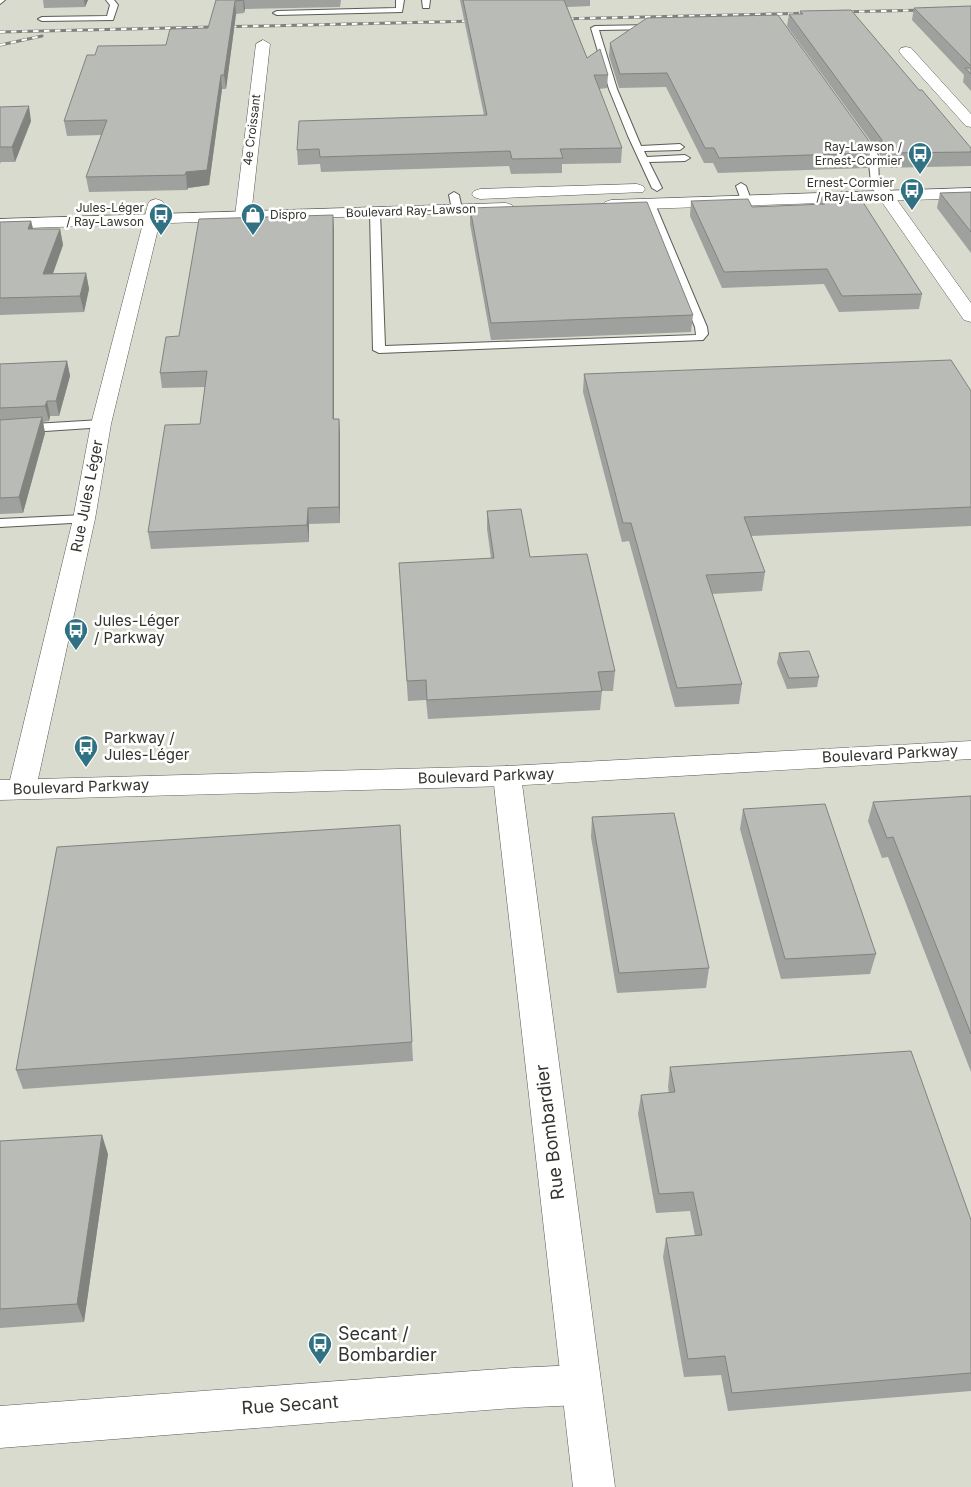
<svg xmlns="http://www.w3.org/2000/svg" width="971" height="1487" viewBox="0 0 971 1487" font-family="Inter,sans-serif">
	<rect width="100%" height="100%" fill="#e2e4dd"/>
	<path fill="#d8dbcd" d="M0 0H971V1487H0Z"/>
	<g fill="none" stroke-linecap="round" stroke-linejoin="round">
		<g stroke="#5b5c57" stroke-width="2">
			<path id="lane" d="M0 0H5L0 4Z
				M106 0H114L118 5 113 20 42 21 38 19 42 17 107 16 110 5Z
				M396 0H404L402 12 277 15 273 13 277 11 396 8Z
				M422 0H430L429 8H423Z
				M654 25 658 27 657 29 599 30 617 89 641 146 680 144 684 147 680 150 644 151 647 157 685 155 690 158 685 161 649 162 662 188 657 191 652 188 628 136 609 89 591 28 595 26Z
				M857 130 860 131 878 155 879 184H873L871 182 868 155 853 133Z
				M741 183 746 186 751 200 749 202 746 203 741 200 736 186Z
				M454 192 459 195 462 209 457 212 452 209 449 195Z
				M650 201 655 204 707 327 708 334 703 340 379 353 373 350 370 212 375 209 380 212 385 346 696 335 695 327 645 204Z
				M101 420 107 424 105 427 0 434V426Z
				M84 515 89 516 91 519 89 522 0 527V519Z"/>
		</g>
		<g stroke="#5b5c57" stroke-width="1">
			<path id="street" d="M263 40 270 44 251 216 249 220H237L235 216 256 44Z
				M906 47 911 48 971 114V127L966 126 901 54 899 51 901 48Z
				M876 177 882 179 971 303V322L964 320 868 182 870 179Z
				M156 199 162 201 164 204 111 424 95 519 38 779 507 766 971 741V759L507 786 0 800V780H10L73 519 91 424 148 204 150 201Z
				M580 1365 594 1371 600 1385 594 1399 580 1405 513 1408 0 1448V1406L513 1368Z"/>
		</g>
		<g stroke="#5b5c57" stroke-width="1">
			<path id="secondary" d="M637 184 643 186 645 189 643 192 480 199 474 197 472 194 474 191 480 189Z
				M971 188V198L611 210 605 208 603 205 605 202 611 200Z
				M506 203 512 205 514 208 512 211 0 229V219Z
				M507 766 517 769 521 776 615 1487H573L493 776 497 769Z"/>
		</g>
		<use href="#lane" fill="#fff" fill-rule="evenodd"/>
		<use href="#street" fill="#fff" fill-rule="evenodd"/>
		<use href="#secondary" fill="#fff" fill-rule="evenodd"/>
		<g stroke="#80817d" stroke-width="3">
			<path id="rail" d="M837 12 927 10
				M557 19 815 13
				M0 32 477 21
				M0 45 42 36"/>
		</g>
		<use href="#rail" stroke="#fffffe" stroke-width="2" stroke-dasharray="5.5" stroke-linecap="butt"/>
	</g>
	<path fill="#9ea19d" d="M43 0H88L85 7 44 8Z
		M216 0H341L340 7 245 9 244 13 236 14 226 89H222L209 185 188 188 187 190 89 192 86 177 101 135 67 136 64 121 95 55 166 45 208 28Z
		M460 0H590V6L567 7 587 58 608 75 607 88 599 89 622 148 621 163 562 164V173L511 174 509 166 321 172 320 164 298 165 297 150 484 115Z
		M971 6V91L963 82 964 75 912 20 914 8Z
		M800 11 919 90 971 148V166L880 168V154L787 26 789 14H800Z
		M610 43 870 153 868 168 718 173 713 163H704L666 87 619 88 609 56Z
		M0 107 31 121 15 162H1L0 164Z
		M971 192V253L937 208 940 193Z
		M821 197 922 294 919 309 839 312 824 284 722 288 690 216 691 201 752 207 820 205Z
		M470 208 693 315 691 332 491 340 470 224Z
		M31 221 33 229H60L63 245 52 274 86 273 89 289 84 312 0 315V222Z
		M334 228V419H339L340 434V523L309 524V542L151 549 148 532 200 424 205 387 162 388 160 373 179 336Z
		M67 361 70 376 59 416H50L49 421 43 422 45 433 23 513 0 514V364Z
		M584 374 971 391V526L751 536 765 572 762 591 712 594 742 684 739 704 675 707 629 541 622 542 583 392Z
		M487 511 530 557 615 671 613 691H602L600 710 428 719 426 700 408 701 400 582 491 558 487 529Z
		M779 653 819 677 817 687 787 689 777 663Z
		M971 796V1072L888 857 882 858 868 821 873 802Z
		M743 809 876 954 870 974 781 979 740 829Z
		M592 817 709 968 706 988 617 993 591 837Z
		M400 825 413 1061 23 1089 16 1070Z
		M670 1067 971 1220V1391L728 1411 721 1375 684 1377 663 1257 666 1238 695 1236 690 1211 656 1213 638 1114 641 1095 669 1093 668 1087Z
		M0 1141 108 1154 84 1322 0 1328Z"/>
	<path fill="#81837f" d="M84 0H88L85 7Z
		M243 0H244L245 9 244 13Z
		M235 1 236 14 226 89 224 75Z
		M221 75 222 89 209 185 188 188 187 190 186 172Z
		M29 106 31 121 15 162 12 147Z
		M333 215 334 228V434L333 419Z
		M31 221 35 237 28 229Z
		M60 229 63 245 47 291 43 274Z
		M86 273 89 289 84 312 80 296Z
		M67 361 70 376 59 416 56 401Z
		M47 401 50 416 49 421 45 406Z
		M42 417 45 433 23 513 19 497Z
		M339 419 340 434V523L339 507Z
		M308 508 309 524V542L307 525Z
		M102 1135 108 1154 84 1322 77 1304Z"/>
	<path fill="#b8bbb6" stroke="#81837f" d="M216 0H243L235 1 224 75H221L207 170 186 172 185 175 86 177 107 120 64 121 87 55H95L98 46 166 45 170 29 208 28Z
		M463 0H564L587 58 600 49 608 75H594L622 148 560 149 563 158 512 159 510 151 320 157 319 149 297 150 299 121 487 115Z
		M971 6V66L914 8Z
		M851 10 919 90H922L971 148V152L883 153 882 140 789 14H803L800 11Z
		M778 15 869 141 870 153 719 158 714 148H705L667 73 620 74 610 43 647 18Z
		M965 68H971V74Z
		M29 106 12 147H0V107Z
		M971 192V232L940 193Z
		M859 196 922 294 842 296 827 269 724 272 691 201 748 199 752 207 825 204 821 197Z
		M647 202 693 315 491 323 470 208Z
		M333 215V419H339V507L308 508 307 525 148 532 165 425 200 424 207 371 160 373 166 337 179 336 199 219Z
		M31 221 28 229H60L43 274 86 273 80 296 0 298V222Z
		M951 360 971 391V507L744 517 765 572 706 575 742 684 677 688 631 523H623L584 374Z
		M67 361 56 401H47L45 406 0 408V364Z
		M42 417 19 497 0 498V420Z
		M521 509 530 557 587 554 615 671 598 672 602 691 427 700 426 680 407 681 399 563 494 558 487 511Z
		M809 651 819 677 789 678 779 653Z
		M971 796V1034L893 837 887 838 873 802Z
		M825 804 876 954 785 959 743 809Z
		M674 813 709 968 619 973 592 817Z
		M400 825 412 1042 16 1070 57 847Z
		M911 1051 971 1220V1373L732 1393 725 1356 688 1359 666 1238 702 1235 693 1192 659 1194 641 1095 675 1092 670 1067Z
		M102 1135 77 1304 0 1309V1141Z"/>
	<defs>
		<g id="bus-pin" transform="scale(1.25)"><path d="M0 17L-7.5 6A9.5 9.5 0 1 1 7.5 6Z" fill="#307284" stroke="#fffffe"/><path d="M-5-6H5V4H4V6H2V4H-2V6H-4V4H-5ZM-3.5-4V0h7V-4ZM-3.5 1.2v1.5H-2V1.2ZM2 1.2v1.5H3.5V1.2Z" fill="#fff"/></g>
		<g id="shop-pin" transform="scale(1.25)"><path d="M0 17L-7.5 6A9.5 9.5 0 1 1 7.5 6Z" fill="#307284" stroke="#fffffe"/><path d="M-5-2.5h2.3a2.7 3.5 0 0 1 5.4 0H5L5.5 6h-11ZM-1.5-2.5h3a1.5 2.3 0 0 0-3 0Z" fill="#fff"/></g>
	</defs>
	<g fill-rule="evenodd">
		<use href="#bus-pin" x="920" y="154"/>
		<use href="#bus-pin" x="912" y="190"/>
		<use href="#bus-pin" x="161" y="215"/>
		<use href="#shop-pin" x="253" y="215"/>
		<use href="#bus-pin" x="76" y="630"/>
		<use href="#bus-pin" x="86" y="747"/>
		<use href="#bus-pin" x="320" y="1344"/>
	</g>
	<g text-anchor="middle" stroke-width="5" stroke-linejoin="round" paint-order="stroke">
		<g font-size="12" fill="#333331" stroke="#fffffe">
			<text transform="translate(252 130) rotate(-83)" y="4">4e Croissant</text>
			<text transform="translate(411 211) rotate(-2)" y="4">Boulevard Ray-Lawson</text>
		</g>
		<g font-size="12" fill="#333331" stroke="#fffffe" text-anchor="end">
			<text x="902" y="151">Ray-Lawson /<tspan x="902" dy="14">Ernest-Cormier</tspan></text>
			<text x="894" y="187">Ernest-Cormier<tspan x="894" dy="14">/ Ray-Lawson</tspan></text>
			<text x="144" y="212">Jules-Léger<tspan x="144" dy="14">/ Ray-Lawson</tspan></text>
			<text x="270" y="219" text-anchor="start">Dispro</text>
		</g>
		<g font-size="15" fill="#333331" stroke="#fffffe">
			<text transform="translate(87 496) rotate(-79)" y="5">Rue Jules Léger</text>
			<text transform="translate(890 754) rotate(-3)" y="5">Boulevard Parkway</text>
			<text transform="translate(486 776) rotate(-2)" y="5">Boulevard Parkway</text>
			<text transform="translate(81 787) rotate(-2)" y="5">Boulevard Parkway</text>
		</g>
		<g font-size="15" fill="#333331" stroke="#fffffe" text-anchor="start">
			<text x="94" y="626">Jules-Léger<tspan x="94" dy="17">/ Parkway</tspan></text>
			<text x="104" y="743">Parkway /<tspan x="104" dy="17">Jules-Léger</tspan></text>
		</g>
		<g font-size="18" fill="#333331" stroke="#fffffe">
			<text transform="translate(550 1132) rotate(-97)" y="6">Rue Bombardier</text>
			<text transform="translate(290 1405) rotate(-4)" y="6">Rue Secant</text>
		</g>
		<g font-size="18" fill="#333331" stroke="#fffffe" text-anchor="start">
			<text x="338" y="1340">Secant /<tspan x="338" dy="21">Bombardier</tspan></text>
		</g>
	</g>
</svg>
